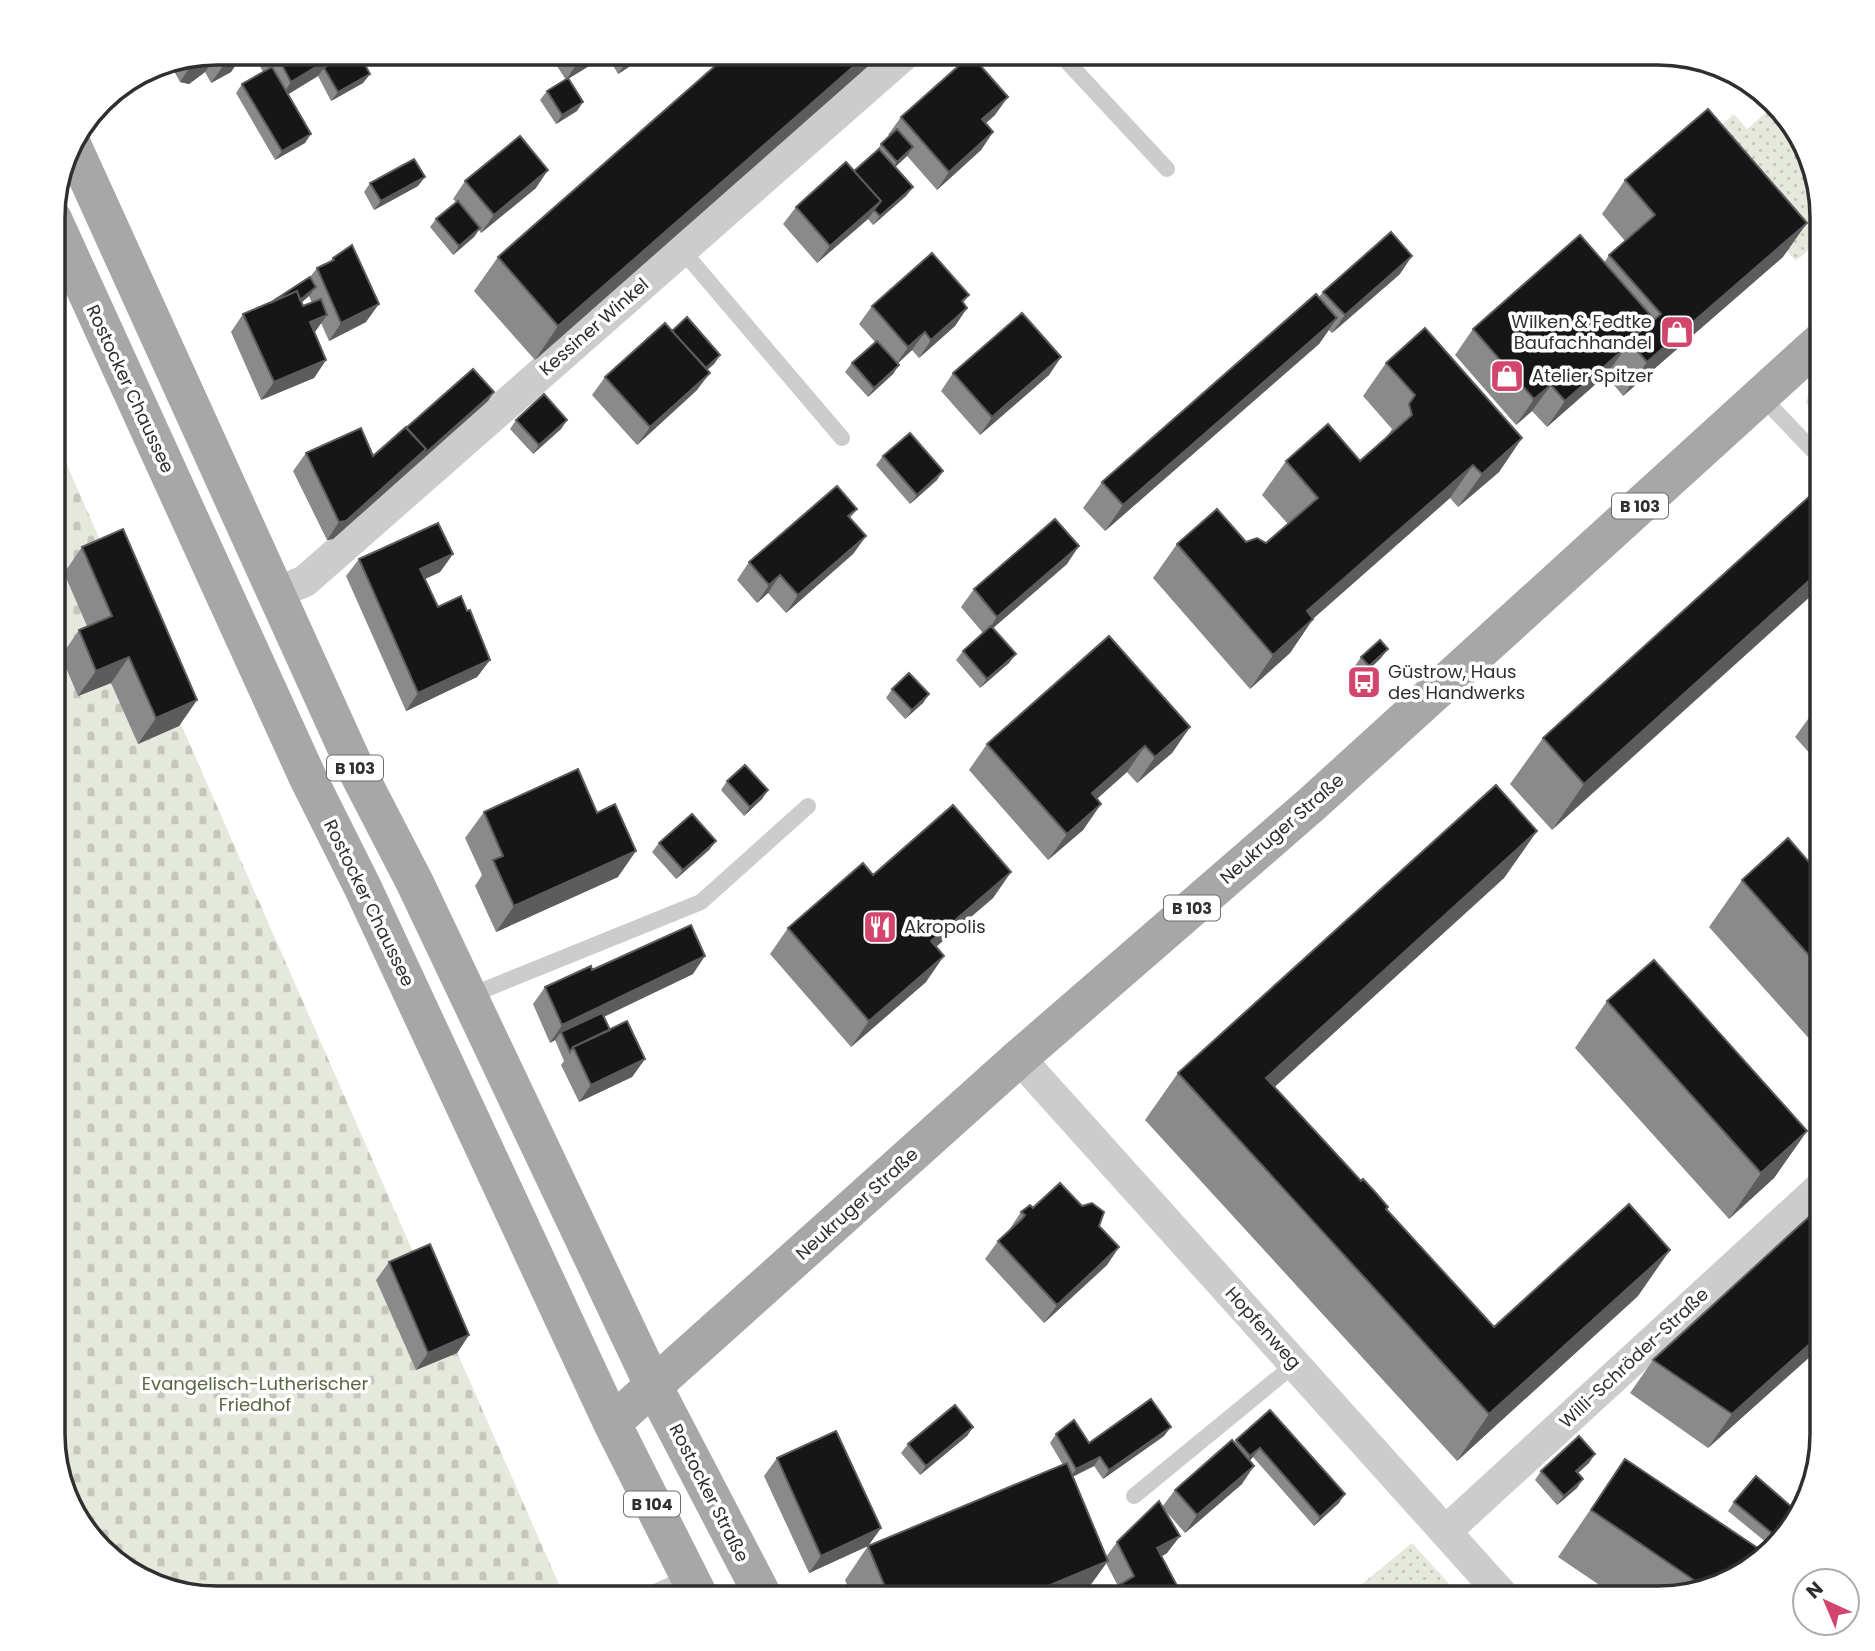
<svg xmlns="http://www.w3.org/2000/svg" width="1875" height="1651" viewBox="0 0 1875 1651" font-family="Poppins,sans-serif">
	<defs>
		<pattern id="grass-dots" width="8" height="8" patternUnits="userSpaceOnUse" patternTransform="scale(1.75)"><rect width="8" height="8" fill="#e5e8dc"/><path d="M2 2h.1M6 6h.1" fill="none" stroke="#c5c7bd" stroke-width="1.8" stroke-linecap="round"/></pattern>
		<pattern id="cemetery-stones" width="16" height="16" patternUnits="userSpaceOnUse" patternTransform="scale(1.75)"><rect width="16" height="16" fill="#e5e8dc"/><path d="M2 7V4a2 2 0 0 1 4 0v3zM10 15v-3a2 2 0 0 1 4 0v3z" fill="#c5c7bd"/></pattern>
	</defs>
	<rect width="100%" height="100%" fill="#fff"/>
	<path fill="url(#grass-dots)" d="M1776 104 1810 154 1822 217V238L1796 261 1695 147 1734 114 1747 129Z
		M1822 371V420L1806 403 1812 381Z
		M1412 1543 1462 1598H1345Z"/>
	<path fill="url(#cemetery-stones)" d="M53 433 565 1598H217L154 1586 101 1551 65 1497 53 1444Z"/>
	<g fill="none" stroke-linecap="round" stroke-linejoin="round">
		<path stroke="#ccc" stroke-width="16" d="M1059 53 1167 169
			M682 250 842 438
			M1761 396 1822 460
			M469 996 701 902 808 806
			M1134 1496 1295 1364"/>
		<path stroke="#ccc" stroke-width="32" d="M277 593 305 581 906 53
			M1019 1058 1505 1598
			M1446 1531 1822 1186
			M661 1598 692 1584"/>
		<path stroke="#a7a7a7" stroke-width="38" d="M71 142 354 765 415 883 654 1387 764 1598
			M53 219 308 778 363 888 612 1423 700 1598
			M612 1423 1019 1058 1313 803 1822 340"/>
	</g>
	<path fill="#8a8a8a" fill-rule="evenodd" d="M217 52 243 54 231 72 211 83 205 72 189 84 180 82 169 62Z
		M258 52H358L370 74 363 83 331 101 318 76 288 94 305 143 275 160 236 93 242 84 263 72 255 57Z
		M548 52H604L599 60 568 79 577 111 556 124 540 100 547 91 566 80Z
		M605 52H652L618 74Z
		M731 52H884L535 360 474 291 498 257Z
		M995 115 986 123 993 132 981 150 937 190 907 156 895 167 913 187 906 196 873 225 868 219 817 263 783 224 796 207 854 171 876 152 881 144 890 136 888 135 901 117Z
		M1625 180 1783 257 1623 396 1606 375 1547 427 1532 411 1516 425 1455 355 1473 329 1604 263 1609 255 1625 241 1602 214Z
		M465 181 536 188 481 233 479 230 474 237 453 255 430 227 436 219 456 202 453 199Z
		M370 183 418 186 374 210 364 192Z
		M333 258 366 322 329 341 321 323 314 332 326 360 314 378 261 400 231 332 243 314 270 303 310 277 317 268 330 262ZM309 296 312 303 303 306 302 302Z
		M1400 274 1332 333 1329 330 1319 344 1105 531 1083 508 1102 482 1319 297 1323 292Z
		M969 295 963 303 967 308 955 326 919 358 912 350 897 364 893 374 868 397 845 372 852 363 875 342 859 324 872 306Z
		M672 331 720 355 714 364 707 370 697 390 637 445 592 395 605 377Z
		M1061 357 1049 375 980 435 941 391 953 373Z
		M1386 363 1522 438 1499 472 1458 507 1450 498 1313 619 1290 653 1250 689 1153 578 1177 544 1246 542 1266 543 1288 524 1262 495 1286 461H1360L1385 439 1392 429 1363 396Z
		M488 401 333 539 327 540 293 471 306 453 373 456Z
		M516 420H567L561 429 533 454 510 429Z
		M883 456 937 480 910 504 876 465Z
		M1822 485 1552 830 1510 784 1543 738Z
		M857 509 850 518 866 536 853 554 786 613 768 593 757 603 737 580 749 562Z
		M82 547 197 700 179 726 138 744 111 683 78 696 61 656 79 630 87 626 64 573Z
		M453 554 440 572 425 579 438 607 490 660 477 677 406 711 346 576 359 559Z
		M1067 564 993 628 1009 663 980 688 956 660 963 651 983 633 961 607 974 589Z
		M1361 657 1381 658 1363 675 1355 666Z
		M892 689 929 694 923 703 905 719 886 698Z
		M1822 701V767L1795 737 1819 704Z
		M1190 727 1172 753 1137 783 1127 772 1097 799 1101 804 1083 830 1048 860 969 770 987 744Z
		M727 781 768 790 762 799 744 816 721 790Z
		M1822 803V818L1816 812Z
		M484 812 618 877 496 932 475 886 482 875 465 838Z
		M1537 831 1504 878 1274 1087 1494 1327 1638 1296 1457 1461 1145 1120 1178 1073Z
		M716 841 709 850 676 879 652 852 659 843Z
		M1011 872 993 898 936 947 926 982 851 1047 770 954 788 928 873 875Z
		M1822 877V1053L1709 927 1742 880Z
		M592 970 693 974 604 1017 610 1030 645 1059 632 1077 579 1102 561 1065 564 1061 555 1040 550 1043 533 1004 545 987Z
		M1607 1001 1807 1131 1774 1178 1729 1219 1575 1048Z
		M1822 1205V1346L1708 1448 1630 1393 1653 1360Z
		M1033 1208 1099 1226 1119 1247 1107 1265 1044 1323 985 1259 998 1241 1010 1230H1009L1021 1212Z
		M389 1262 469 1335 457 1353 416 1370 376 1280Z
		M1270 1410 1339 1503 1314 1526 1253 1457 1250 1461 1242 1484 1185 1533 1164 1509 1180 1536 1167 1553 1161 1557 1184 1599 1118 1586 1106 1563 1084 1594 1074 1599H853L845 1580 868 1546 1063 1465 1050 1443 1056 1434 1089 1443 1164 1436 1103 1479 1094 1466 1072 1477 1106 1557 1117 1542 1162 1507 1175 1490 1234 1443Z
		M973 1427 967 1436 920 1475 901 1453 908 1444Z
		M777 1458 881 1528 868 1546 809 1573 764 1476Z
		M1625 1459 1721 1586 1658 1599H1620L1558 1557Z
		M1589 1463 1578 1473 1577 1488 1557 1505 1535 1480 1541 1471Z
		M1734 1502 1794 1509 1767 1543 1728 1511Z"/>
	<path fill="#5c5c5c" d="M340 52H353L324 68 318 76 279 100 291 82Z
		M594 52H604L599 60 566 80 578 62Z
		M637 52H652L618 74 631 56Z
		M870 52H884L535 360 558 326Z
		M243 54 231 72 211 83 223 66Z
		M217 55 205 72 189 84 180 82 192 64Z
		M370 74 363 83 331 101 338 92Z
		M1008 97 995 115 970 137 982 119Z
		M583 102 577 111 556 124 562 115Z
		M993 132 981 150 937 190 949 172Z
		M311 134 305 143 275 160 282 151Z
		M913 147 907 156 891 171 897 162Z
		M548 170 536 188 481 233 494 215Z
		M425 177 418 186 374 210 381 201Z
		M913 187 906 196 873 225 880 216Z
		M881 201 868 219 817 263 830 246Z
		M1807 223 1783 257 1623 396 1647 362Z
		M480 228 474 237 453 255 459 246Z
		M1412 256 1400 274 1332 333 1345 315Z
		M316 287 309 296 287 315 293 306Z
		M379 304 366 322 329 341 341 323Z
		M967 308 955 326 919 358 931 340Z
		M327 315 315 332 310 322Z
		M1337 318 1319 344 1105 531 1123 505Z
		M925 332 912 350 896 365 908 347Z
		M1624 350 1606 375 1547 427 1565 401Z
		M720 355 714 364 691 384 698 375Z
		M1061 357 1049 375 980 435 992 417Z
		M326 360 314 378 261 400 274 382Z
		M899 365 893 374 868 397 874 388Z
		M710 373 697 390 637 445 650 427Z
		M1551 385 1532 411 1516 425 1534 399Z
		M494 392 488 401 333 539 327 540 339 522Z
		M567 420 561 429 533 454 539 445Z
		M1522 438 1499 472 1458 507 1482 474Z
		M1473 465 1450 498 1283 645 1307 611Z
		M943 471 937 480 910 504 917 495Z
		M866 536 853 554 786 613 798 595Z
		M1079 546 1067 564 985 635 997 617Z
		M453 554 440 572 408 587 420 569Z
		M1822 569V586L1552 830 1584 784Z
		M780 575 768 593 757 603 769 585Z
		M1313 619 1290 653 1250 689 1273 655Z
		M1388 649 1381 658 1363 675 1369 666Z
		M1016 654 1009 663 980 688 987 679Z
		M129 657 111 683 78 696 96 671Z
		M490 660 477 677 406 711 418 693Z
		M929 694 923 703 905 719 912 710Z
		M197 700 179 726 138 744 156 718Z
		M1190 727 1172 753 1137 783 1155 757Z
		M1145 746 1127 772 1074 819 1092 793Z
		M768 790 762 799 744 816 750 807Z
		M1101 804 1083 830 1048 860 1067 834Z
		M1537 831 1504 878 1233 1125 1266 1078Z
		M716 841 709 850 676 879 683 870Z
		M636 851 618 877 496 932 514 906Z
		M1011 872 993 898 912 967 931 941Z
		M705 956 693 974 563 1036 561 1032 555 1040 550 1043 562 1025Z
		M944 956 926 982 851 1047 869 1021Z
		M645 1059 632 1077 579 1102 591 1085Z
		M1807 1131 1774 1178 1729 1219 1761 1173Z
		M1119 1247 1107 1265 1044 1323 1057 1305Z
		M1670 1250 1638 1296 1457 1461 1489 1414Z
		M1822 1333V1346L1708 1448 1732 1414Z
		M469 1335 457 1353 416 1370 428 1353Z
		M973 1427 967 1436 920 1475 926 1466Z
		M1171 1427 1164 1436 1103 1479 1109 1470Z
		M1260 1448 1253 1457 1244 1465 1250 1456Z
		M1595 1454 1589 1463 1570 1480 1576 1471Z
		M1100 1457 1094 1466 1070 1478 1076 1469Z
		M1254 1466 1242 1484 1185 1533 1197 1515Z
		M1583 1479 1577 1488 1557 1505 1564 1496Z
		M1345 1494 1339 1503 1314 1526 1320 1517Z
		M1794 1509 1788 1518 1767 1543 1773 1534Z
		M881 1528 868 1546 809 1573 821 1556Z
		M1180 1536 1167 1553 1144 1566 1157 1548Z
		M1108 1561 1084 1594 1074 1599H1017Z"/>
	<path fill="#161616" stroke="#5c5c5c" stroke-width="2" d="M217 52H242L243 54 223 66 217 55 201 66 192 64 189 58Z
		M275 52H340L291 82Z
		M349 52H358L370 74 338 92 324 68Z
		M572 52H594L578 62Z
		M628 52H637L631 56Z
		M731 52H870L558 326 498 257Z
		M971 55 1008 97 982 119 993 132 949 172 901 117Z
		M272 67 311 134 282 151 242 84Z
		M568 78 583 102 562 115 547 91Z
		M1708 109 1807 223 1647 362 1629 341 1661 314 1609 255 1655 215 1625 180Z
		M897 129 913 147 897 162 881 144Z
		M520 136 548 170 494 215 465 181Z
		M879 149 913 187 880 216 874 210 881 201 854 171Z
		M414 159 425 177 381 201 370 183Z
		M846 162 881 201 830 246 796 207Z
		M458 201 480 228 459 246 436 219Z
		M1391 232 1412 256 1345 315 1323 292Z
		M1580 235 1654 319 1629 341 1624 349 1565 401 1551 385 1534 399 1473 329Z
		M352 245 379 304 341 323 317 268 334 260 333 258Z
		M932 253 969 295 962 301 967 308 931 340 925 332 908 347 872 306Z
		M310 277 316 287 300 300 297 291 270 303Z
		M297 291 303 306 321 299 327 315 310 322 326 360 274 382 243 314Z
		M1316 294 1337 318 1123 505 1102 482Z
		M1022 313 1061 357 992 417 953 373Z
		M687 317 720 355 706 368 672 331Z
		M665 323 710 373 650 427 605 377Z
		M1425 328 1522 438 1482 474 1473 465 1307 611 1313 619 1273 655 1177 544 1217 509 1246 542 1257 538 1266 543 1318 498 1286 461 1328 424 1360 461 1412 415 1409 404 1415 395 1386 363Z
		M877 341 899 365 874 388 852 363Z
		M473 369 494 392 420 458 426 449 406 428Z
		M544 394 567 420 539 445 516 420Z
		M406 427 426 449 346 521 339 522 306 453 361 428 373 456Z
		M910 433 943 471 917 495 883 456Z
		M1822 485V569L1584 784 1543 738Z
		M837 486 857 509 848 516 866 536 798 595 780 575 769 585 749 562Z
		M1055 519 1079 546 997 617 974 589Z
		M438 523 453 554 420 569 438 607 461 596 467 611 470 610 490 660 418 693 359 559Z
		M123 529 197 700 156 718 129 657 96 671 79 630 112 616 82 547Z
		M991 626 1016 654 987 679 963 651Z
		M1109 636 1190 727 1155 757 1145 746 1092 793 1101 804 1067 834 987 744Z
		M1380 640 1388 649 1369 666 1361 657Z
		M909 673 929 694 912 710 892 689Z
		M745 765 768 790 750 807 727 781Z
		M578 769 597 813 615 804 636 851 514 906 493 860 503 856 484 812Z
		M1496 785 1537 831 1266 1078 1361 1181 1363 1179 1375 1192 1388 1207 1386 1209 1494 1327 1629 1204 1670 1250 1489 1414 1178 1073Z
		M953 805 1011 872 931 941 944 956 869 1021 788 928 863 863 873 875Z
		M692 814 716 841 683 870 659 843Z
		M1788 838 1822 877V970L1742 880Z
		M691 925 705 956 562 1025 545 987 591 966 592 970Z
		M1654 960 1807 1131 1761 1173 1607 1001Z
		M602 1013 610 1030 573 1047 570 1052 561 1032Z
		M627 1021 645 1059 591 1085 573 1047Z
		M1060 1183 1082 1206 1092 1203 1104 1212 1099 1226 1119 1247 1057 1305 998 1241 1022 1219 1025 1215 1021 1212 1030 1205 1033 1208 1036 1205Z
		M1822 1205V1333L1732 1414 1653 1360Z
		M430 1244 469 1335 428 1353 389 1262Z
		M1151 1399 1171 1427 1109 1470 1100 1457 1076 1469 1056 1434 1074 1420 1089 1443Z
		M955 1405 973 1427 926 1466 908 1444Z
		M1270 1410 1345 1494 1320 1517 1260 1448 1250 1456 1236 1440Z
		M836 1431 881 1528 821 1556 777 1458Z
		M1579 1436 1595 1454 1576 1471 1583 1479 1564 1496 1541 1471Z
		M1232 1440 1254 1466 1197 1515 1175 1490Z
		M1625 1459 1768 1555 1721 1586 1707 1589 1591 1510Z
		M1067 1463 1108 1561 1017 1599H890L868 1546Z
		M1756 1476 1794 1509 1773 1534 1734 1502Z
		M1159 1501 1180 1536 1157 1548 1184 1599H1096L1134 1576 1117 1542Z"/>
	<defs>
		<g id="shop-square" transform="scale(1.75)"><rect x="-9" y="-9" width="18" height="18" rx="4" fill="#d2466d" stroke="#fff"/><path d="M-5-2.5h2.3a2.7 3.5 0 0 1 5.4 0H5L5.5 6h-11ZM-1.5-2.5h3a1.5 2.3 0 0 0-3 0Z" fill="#fff"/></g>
		<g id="bus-square" transform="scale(1.75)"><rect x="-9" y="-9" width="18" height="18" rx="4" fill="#d2466d" stroke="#fff"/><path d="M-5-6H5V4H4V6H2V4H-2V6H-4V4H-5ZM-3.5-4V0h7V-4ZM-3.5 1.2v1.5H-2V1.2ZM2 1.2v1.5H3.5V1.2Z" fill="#fff"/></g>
		<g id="restaurant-square" transform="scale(1.75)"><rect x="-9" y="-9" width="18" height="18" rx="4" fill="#d2466d" stroke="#fff"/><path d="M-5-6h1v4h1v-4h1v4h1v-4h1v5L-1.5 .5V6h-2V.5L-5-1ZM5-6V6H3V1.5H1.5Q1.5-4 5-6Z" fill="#fff"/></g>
	</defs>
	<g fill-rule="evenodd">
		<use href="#shop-square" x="1677" y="332"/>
		<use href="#shop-square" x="1507" y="376"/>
		<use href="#bus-square" x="1364" y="682"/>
		<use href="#restaurant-square" x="880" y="927"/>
	</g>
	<g text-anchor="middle" stroke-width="7" stroke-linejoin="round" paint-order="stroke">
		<g fill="#fff" stroke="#6d6d6d" stroke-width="2">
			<rect x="1612" y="493.5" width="56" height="25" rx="5"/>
			<rect x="327" y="755.5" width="56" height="25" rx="5"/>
			<rect x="1164" y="895.5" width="56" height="25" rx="5"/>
			<rect x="624" y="1491.5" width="56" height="25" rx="5"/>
		</g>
		<g font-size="16" font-weight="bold" fill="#2f2f2f">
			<text x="1640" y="512">B 103</text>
			<text x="355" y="774">B 103</text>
			<text x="1192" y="914">B 103</text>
			<text x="652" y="1510">B 104</text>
		</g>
		<g font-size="18" fill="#2f2f2f" stroke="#fff" text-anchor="start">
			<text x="1652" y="328" text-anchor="end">Wilken &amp; Fedtke<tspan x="1652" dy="21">Baufachhandel</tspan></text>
			<text x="1532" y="382">Atelier Spitzer</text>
			<text x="1388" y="678">Güstrow, Haus<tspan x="1388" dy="21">des Handwerks</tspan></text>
			<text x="904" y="933">Akropolis</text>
		</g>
		<g font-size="18" fill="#2f2f2f" stroke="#fff">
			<text transform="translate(594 327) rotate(-41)" y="6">Kessiner Winkel</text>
			<text transform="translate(130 389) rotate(65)" y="6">Rostocker Chaussee</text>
			<text transform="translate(1282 829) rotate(-41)" y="6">Neukruger Straße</text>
			<text transform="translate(369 903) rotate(64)" y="6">Rostocker Chaussee</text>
			<text transform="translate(857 1204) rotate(-42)" y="6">Neukruger Straße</text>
			<text transform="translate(1263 1328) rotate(48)" y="6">Hopfenweg</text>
			<text transform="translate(1634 1358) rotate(-43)" y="6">Willi-Schröder-Straße</text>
			<text transform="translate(709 1493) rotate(63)" y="6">Rostocker Straße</text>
		</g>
		<g font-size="18" fill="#5a6641" stroke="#fff">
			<text x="255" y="1390">Evangelisch-Lutherischer<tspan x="255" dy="21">Friedhof</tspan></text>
		</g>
	</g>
	<path d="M0 0H1875V1651H0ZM217 65H1658A152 152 0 0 1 1810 217V1434A152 152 0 0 1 1658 1586H217A152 152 0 0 1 65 1434V217A152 152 0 0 1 217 65Z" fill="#fff" fill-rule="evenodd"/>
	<path fill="none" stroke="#2f2f2f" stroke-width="3.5" d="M217 65H1658A152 152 0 0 1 1810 217V1434A152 152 0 0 1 1658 1586H217A152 152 0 0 1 65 1434V217A152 152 0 0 1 217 65Z"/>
	<g transform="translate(1826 1602) rotate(316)"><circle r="33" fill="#ffffff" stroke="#acacac" stroke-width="2"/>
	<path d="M0-5L12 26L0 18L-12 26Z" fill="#d2466d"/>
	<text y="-10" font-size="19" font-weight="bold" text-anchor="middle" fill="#2f2f2f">N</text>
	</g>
</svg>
